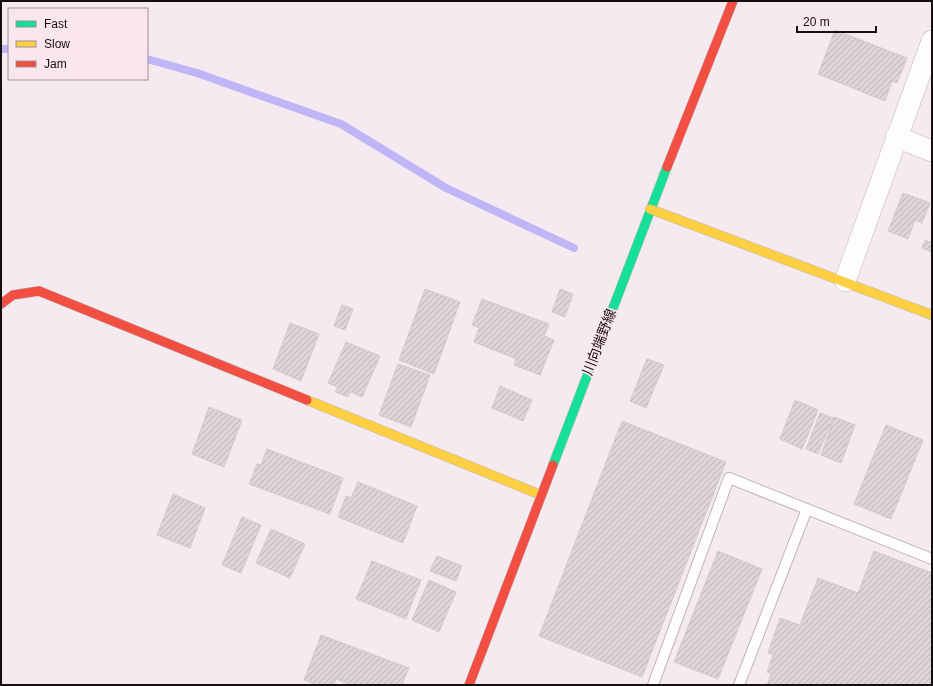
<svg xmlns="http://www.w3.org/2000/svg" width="933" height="686" viewBox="0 0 933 686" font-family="Arial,'Noto Sans JP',sans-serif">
	<defs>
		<pattern id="building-hatch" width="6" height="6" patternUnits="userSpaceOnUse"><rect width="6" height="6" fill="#dcd4d6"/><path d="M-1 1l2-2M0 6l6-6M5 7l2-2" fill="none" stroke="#bcb5b7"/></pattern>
	</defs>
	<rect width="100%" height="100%" fill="#f5eaef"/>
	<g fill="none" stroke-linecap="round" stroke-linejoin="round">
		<path stroke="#c0b5f6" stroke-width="8" d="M1 49H9
			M147 59 197 73 341 124 446 188 574 248"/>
	</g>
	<path fill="url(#building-hatch)" stroke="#d3cacc" d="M835 30 907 58 897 83 892 81 885 101 818 74Z
		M903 193 930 203 922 223 915 220 908 239 888 231Z
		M925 240 932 243V252L922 248Z
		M425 289 460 302 434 374 399 360Z
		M560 289 573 294 565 317 552 312Z
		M482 299 549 324 544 336 554 340 540 375 514 365 516 359 474 342 479 328 472 325Z
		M342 305 353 309 345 330 334 326Z
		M290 323 319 334 301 381 273 369Z
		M346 342 380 356 362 397 350 392 348 397 335 392 338 387 328 383Z
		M647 359 664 365 646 408 630 401Z
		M398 364 430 375 411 427 379 415Z
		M500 386 532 400 523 421 492 408Z
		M795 400 818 410 802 449 780 439Z
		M209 407 242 420 224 467 192 454Z
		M820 413 833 418 818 454 806 449Z
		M834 417 855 425 841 463 821 455Z
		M622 421 726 462 642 677 539 636Z
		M886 425 923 440 891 519 854 504Z
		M267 449 343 478 330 514 249 484 257 464 261 465Z
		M358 482 417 506 403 543 338 517 346 496 351 498Z
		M173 494 205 508 190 548 157 535Z
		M242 517 261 525 241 573 222 565Z
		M271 529 305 544 290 578 256 563Z
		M718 551 762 569 718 679 674 662Z
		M874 551 932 573V685H767L771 674 767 672 773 655 768 653 780 618 800 625 818 578 858 593Z
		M437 556 462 566 456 581 430 571Z
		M372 561 421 580 406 619 356 599Z
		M429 580 456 592 439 632 412 620Z
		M321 635 409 668 402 685H351L336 679 334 685H317L304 680Z"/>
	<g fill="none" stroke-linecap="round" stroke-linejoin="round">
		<g stroke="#bcb5b8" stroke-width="12">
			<path id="lane" d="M653 685 729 478 932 559
				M739 685 807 509"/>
		</g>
		<g stroke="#bcb5b8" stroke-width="22">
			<path id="street" d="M896 137 932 151
				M845 281 932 41"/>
		</g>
		<g stroke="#bcb5b8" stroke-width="10">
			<path id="fast" d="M553 465 667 167"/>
		</g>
		<g stroke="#bcb5b8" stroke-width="10">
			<path id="slow" d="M650 209 932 315
				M307 400 541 495"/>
		</g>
		<g stroke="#bcb5b8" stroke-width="10">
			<path id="jam" d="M667 167 733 1
				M1 304 13 295 39 291 307 400
				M469 685 553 465"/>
		</g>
		<use href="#lane" stroke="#fefcfd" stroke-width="10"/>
		<use href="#street" stroke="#fefcfd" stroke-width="21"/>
		<use href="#fast" stroke="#16e098" stroke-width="9"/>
		<use href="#slow" stroke="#ffcf43" stroke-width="9"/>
		<use href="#jam" stroke="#f24e42" stroke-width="9"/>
	</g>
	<g text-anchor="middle" stroke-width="3.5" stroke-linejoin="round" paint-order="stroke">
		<g font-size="14" fill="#150f12" stroke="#f9e6ef">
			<text transform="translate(599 342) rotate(-69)" y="5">川向端野線</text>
		</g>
	</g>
	<rect width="933" height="686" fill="none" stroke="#150f12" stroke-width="4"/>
	<rect x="8" y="8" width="140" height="72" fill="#f9e6ef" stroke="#9e9097"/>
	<rect x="16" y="21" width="20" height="6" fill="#16e098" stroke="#9e9097"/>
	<text x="44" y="28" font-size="12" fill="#150f12">Fast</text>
	<rect x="16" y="41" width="20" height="6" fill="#ffcf43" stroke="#9e9097"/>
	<text x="44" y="48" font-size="12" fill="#150f12">Slow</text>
	<rect x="16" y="61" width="20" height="6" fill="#f24e42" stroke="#9e9097"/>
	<text x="44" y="68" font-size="12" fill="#150f12">Jam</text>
	<path d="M797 26v6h79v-6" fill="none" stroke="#150f12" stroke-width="2"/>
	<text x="803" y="26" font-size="12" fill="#150f12" stroke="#f9e6ef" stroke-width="3" paint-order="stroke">20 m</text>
</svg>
